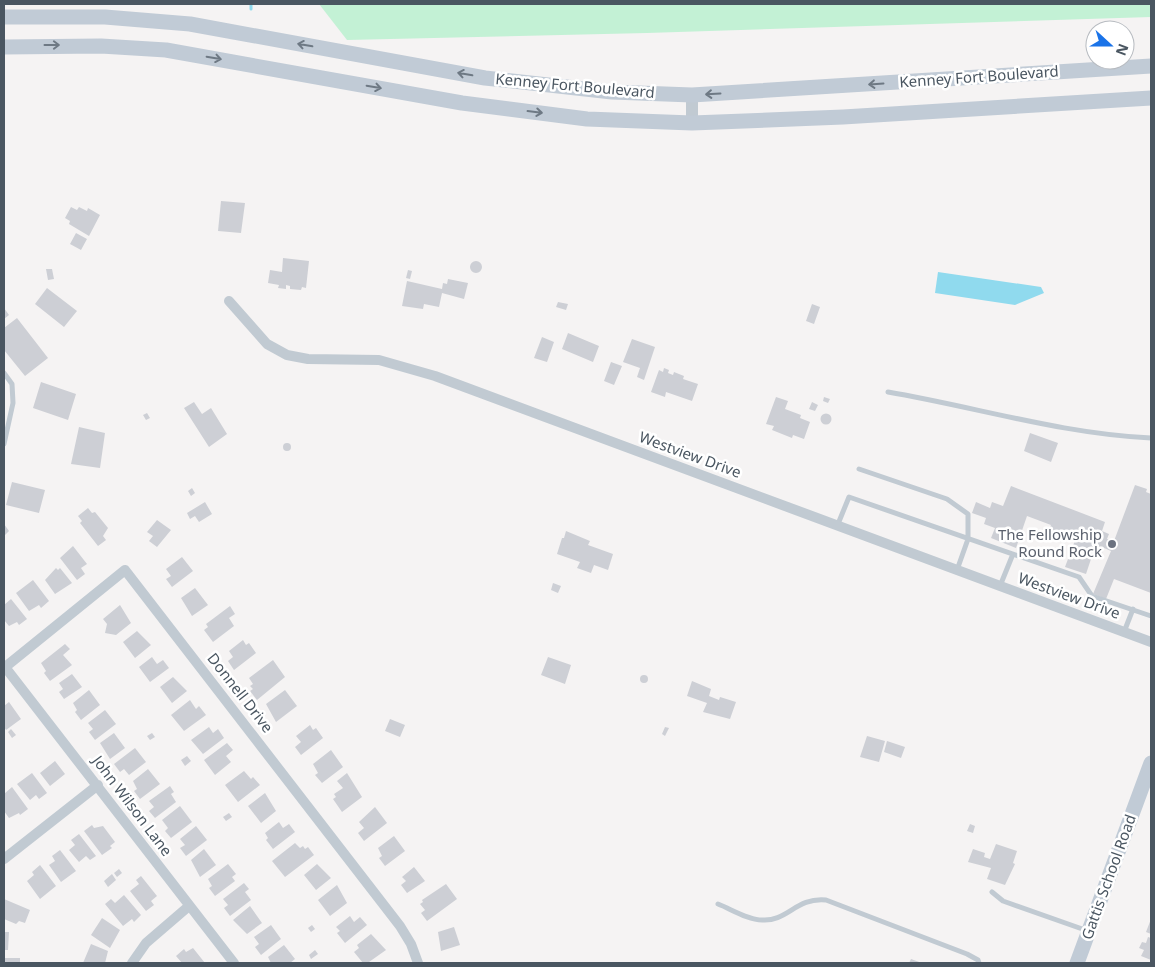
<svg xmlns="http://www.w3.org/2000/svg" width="1155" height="967" viewBox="0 0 1155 967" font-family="'Noto Sans',sans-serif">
	<rect width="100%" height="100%" fill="#f5f3f3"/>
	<path fill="#c3f1d5" d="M319 4H1151V17L647 33 347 40Z"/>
	<path fill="#90daee" d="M938 272 1041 287 1044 293 1015 305 935 293Z"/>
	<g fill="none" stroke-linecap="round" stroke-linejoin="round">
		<path stroke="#90daee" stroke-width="3" d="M251 9V4"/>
	</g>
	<path fill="#cdcfd5" d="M221 201 245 203 241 233 218 231Z
		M71 207 77 210 79 207 87 211 88 208 100 215 89 236 69 224 70 221 65 218Z
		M76 233 87 239 81 250 70 244Z
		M283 258 309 261 306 288 302 287 301 290 290 289V286L286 285V289L278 288 279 285 268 283 270 270 282 272Z
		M470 267a6 6 0 1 1 12 0a6 6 0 1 1-12 0Z
		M46 269H52L54 279 48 280Z
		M408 270 412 271 410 279 406 278Z
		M448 279 468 283 464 299 442 293 439 307 424 304 423 309 402 306 407 281 442 289 443 283 447 284Z
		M47 288 77 311 64 327 35 304Z
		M558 302 568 304 566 310 556 307Z
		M812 304 820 307 814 324 806 321Z
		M4 308 9 315 4 319Z
		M17 318 48 358 25 376 4 350V328Z
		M568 333 599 346 593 362 562 349Z
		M542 337 554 342 547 362 534 358Z
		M632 339 655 347 644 380 637 377 640 368 623 362Z
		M611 362 622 366 614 385 604 381Z
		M664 368 669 370 668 373 673 375 674 372 684 376 683 379 698 384 692 401 666 392 665 397 651 392 659 370 663 372Z
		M41 382 76 394 68 420 33 408Z
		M776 397 788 401 785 409 801 415 800 418 810 422 804 439 793 435 792 438 772 430 774 426 766 424Z
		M824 397 830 399 828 403 823 401Z
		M194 402 202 414 211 408 227 434 209 447 184 408Z
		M812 402 818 405 815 411 809 409Z
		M147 413 150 418 146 420 143 415Z
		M820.5 419a5.5 5.5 0 1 1 11 0a5.5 5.5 0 1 1-11 0Z
		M79 427 105 433 100 468 71 464Z
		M1030 433 1058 443 1051 462 1024 451Z
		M283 447a4 4 0 1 1 8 0a4 4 0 1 1-8 0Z
		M12 482 45 490 39 513 6 505Z
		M1135 485 1147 489 1146 492 1151 494V593L1114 579 1106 599 1093 594 1111 551 1104 548 1102 553 1094 550 1086 574 1065 567 1077 535 1070 532 1067 540 1047 533 1051 525 1027 516 1016 548 991 538 995 528 984 524 986 518 972 513 976 502 990 508 992 502 1003 506 1011 486 1105 522 1102 531 1109 534 1107 539 1114 541Z
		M192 488 195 493 191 496 188 491Z
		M205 502 212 514 199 522 195 516 190 519 187 513Z
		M88 508 92 513 95 512 108 528 103 536 106 540 98 546 80 523 82 521 78 516Z
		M157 520 171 530 157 547 149 541 153 536 147 532Z
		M4 524 9 531 4 536Z
		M566 531 590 541 588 545 613 554 608 570 594 565 591 573 577 568 580 562 557 554 562 538H564Z
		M73 546 87 564 81 568 85 574 77 580 60 558Z
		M182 557 193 571 172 587 166 579 171 576 166 569Z
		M56 568 58 570 60 568 72 583 55 594 45 580Z
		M33 580 49 601 41 608 39 605 29 611 16 593Z
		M553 583 561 586 558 593 551 590Z
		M195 588 208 605 192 616 181 598Z
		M11 599 27 619 19 625 17 622 9 626 4 620V605Z
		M120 605 131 623 116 635 105 633 107 624 103 619Z
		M230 606 235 614 229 618 234 626 213 642 204 630 208 627 206 624Z
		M137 631 151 645 135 658 123 642Z
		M243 640 246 645 249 643 256 653 234 670 228 661 233 657 229 651Z
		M65 644 70 649 63 655 72 665 50 681 44 673 46 671 41 663Z
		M152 657 157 664 163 660 169 668 150 682 139 667Z
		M548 657 571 665 565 684 541 675Z
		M273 660 285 677 257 700 250 691 253 689 250 686 253 684 249 678Z
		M72 674 82 687 64 699 59 692 63 689 59 683Z
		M640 679a4 4 0 1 1 8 0a4 4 0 1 1-8 0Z
		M173 677 187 691 172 703 160 687Z
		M692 681 711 689 709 696 719 700 720 697 736 702 730 719 703 712 707 703 687 696Z
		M89 690 100 705 81 720 75 712 77 710 73 703Z
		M285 690 297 706 276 722 266 704Z
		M190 700 196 709 199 706 206 715 184 731 171 715Z
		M9 702 21 719 6 730 4 727V706Z
		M105 710 116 724 95 740 89 732 93 729 88 723Z
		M390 719 405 725 400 737 385 731Z
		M310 725 313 730 316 728 323 738 301 755 295 747 301 742 296 736Z
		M209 727 213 733 218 729 224 738 203 754 191 740Z
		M665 727 669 728 665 736 662 734Z
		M11 729 16 735 12 738 8 732Z
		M114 733 125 748 110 759 100 743Z
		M152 733 155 737 150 740 147 736Z
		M867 736 885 741 879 762 860 757Z
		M887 741 905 747 901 758 884 752Z
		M227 743 233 750 226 756 231 762 215 775 204 760Z
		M135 748 146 762 129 775 124 769 120 772 114 764Z
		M331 750 343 767 322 783 315 775 318 773 313 764Z
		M187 756 191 761 185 766 181 760Z
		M55 761 65 774 50 786 40 773Z
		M148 769 160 784 140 799 134 791 137 789 133 781Z
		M244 771 251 779 253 777 260 785 238 802 225 785Z
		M32 773 47 793 39 799 36 795 30 800 17 784Z
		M347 773 362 797 342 812 333 799 336 797 334 794 343 788 337 781Z
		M170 786 174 792 171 794 176 802 155 818 149 811 154 807 149 801Z
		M12 787 28 809 20 815 19 813 9 818 4 811V794Z
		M265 793 276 811 261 823 248 806Z
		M180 806 192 822 171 838 165 831 168 828 162 820Z
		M375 807 387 823 364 841 358 833 364 828 359 822Z
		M229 813 232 817 226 821 223 817Z
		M279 822 283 828 289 824 295 832 273 849 266 840 268 838 265 833Z
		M970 824 975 826 973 833 967 831Z
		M92 825 94 828 103 826 115 842 110 846 112 848 102 855 84 831Z
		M196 826 207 840 186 856 180 848 185 845 180 839Z
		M79 834 96 856 90 860 86 856 79 862 69 850 75 845 71 840Z
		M394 836 405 851 385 866 379 858 382 856 378 848Z
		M295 843 300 848 303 846 305 849 308 847 314 855 285 877 272 861Z
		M996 844 1017 851 1013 863 1015 864 1005 885 987 879 991 868 968 862 973 849 985 853 984 857 990 859Z
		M204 849 216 865 200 877 191 860Z
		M60 850 76 871 61 882 49 865 55 861 52 856Z
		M228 864 236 874 232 877 235 881 215 896 209 888 212 886 208 879Z
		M317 864 331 878 316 890 304 875Z
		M40 865 56 886 40 899 27 881 34 875 32 872Z
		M414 867 425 881 407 893 401 885 406 881 402 877Z
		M119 869 122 873 117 877 114 873Z
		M112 874 116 880 108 887 104 881Z
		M141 876 157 896 151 901 154 905 146 911 130 891 139 884 136 880Z
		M244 883 249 889 245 892 251 900 230 916 224 908 228 905 223 899Z
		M446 884 457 899 427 921 421 913 425 910 420 904 423 902 422 900Z
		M337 885 347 903 330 916 318 900Z
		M124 895 141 915 134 922 132 919 123 926 105 904 111 899 115 903Z
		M4 899 30 910 25 923 19 921 16 924 4 919Z
		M250 906 262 923 247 934 233 920Z
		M350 916 354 922 360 917 367 925 345 943 337 933 340 931 336 927Z
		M102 918 120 930 110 948 91 935Z
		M1151 919V934L1146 932Z
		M271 925 281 939 261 955 255 947 259 944 254 937Z
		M312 925 315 929 311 932 308 928Z
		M454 927 460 945 441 951 438 932Z
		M4 932H9L8 950H4Z
		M371 934 386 950 369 962 363 963 354 952 359 948 357 945Z
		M1148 937 1151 938V960L1141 956 1144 950 1139 948 1142 942 1146 943Z
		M91 944 108 951 105 963H83Z
		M284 945 295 959 290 963H271L268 957Z
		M193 948 205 963H182L176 956 184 949 186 952Z
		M315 950 318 954 311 959 309 955Z
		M4 958H20V963H4Z
		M911 959 922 963H909Z"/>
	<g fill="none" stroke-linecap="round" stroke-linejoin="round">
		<path stroke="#c1cad2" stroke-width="5" d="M4 373 12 384 13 403 4 444
			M888 392C976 407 1062 434 1151 438
			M859 469 947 499 968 514V539L957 570
			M838 524 849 497 1079 577 1092 596 1151 616
			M1000 586 1013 554
			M1124 632 1133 609
			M992 892 1003 901 1088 931
			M718 904C731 909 748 920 762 920 787 922 796 897 826 900L967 954 978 960 979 963"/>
		<path stroke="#c1cad2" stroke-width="10" d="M229 301 267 344 287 355 308 359 379 360 435 376 1151 642
			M5 667 234 963
			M4 668 125 570 400 926 411 944 418 963
			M4 859 98 785
			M132 963 146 943 189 906"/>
		<path stroke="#c1cad2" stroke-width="12" d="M692 95V123"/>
		<path stroke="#c1cbd6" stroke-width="15" d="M4 17H105L190 24 485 78 612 92 692 95 1151 66
			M4 47 101 46 166 50 462 103 587 119 692 123 843 117 1151 98
			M1077 963 1151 763"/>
	</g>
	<defs><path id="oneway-shaft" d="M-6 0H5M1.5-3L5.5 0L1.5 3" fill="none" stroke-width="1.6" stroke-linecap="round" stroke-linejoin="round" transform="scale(1.25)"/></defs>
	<g stroke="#6e7984">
		<use href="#oneway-shaft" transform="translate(52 45)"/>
		<use href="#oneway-shaft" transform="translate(305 45) rotate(-170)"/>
		<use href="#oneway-shaft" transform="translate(214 58) rotate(10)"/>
		<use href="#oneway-shaft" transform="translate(465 74) rotate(-170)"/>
		<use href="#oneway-shaft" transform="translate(876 84) rotate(176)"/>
		<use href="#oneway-shaft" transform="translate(374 87) rotate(10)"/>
		<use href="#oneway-shaft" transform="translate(713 94) rotate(177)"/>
		<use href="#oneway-shaft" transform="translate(535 112) rotate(7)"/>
	</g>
	<circle fill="#6b7280" stroke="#fff" stroke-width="2" cx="1112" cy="544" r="5"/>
	<g text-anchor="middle" stroke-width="5" stroke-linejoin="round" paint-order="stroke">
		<g font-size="15" fill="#4a5661" stroke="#fff">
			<text transform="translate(979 77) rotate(-4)" y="5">Kenney Fort Boulevard</text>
			<text transform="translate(575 86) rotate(5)" y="5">Kenney Fort Boulevard</text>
			<text transform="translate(690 455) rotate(20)" y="5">Westview Drive</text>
			<text transform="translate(1069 596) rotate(20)" y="5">Westview Drive</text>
			<text transform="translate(240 693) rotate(52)" y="5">Donnell Drive</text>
			<text transform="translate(132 806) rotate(53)" y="5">John Wilson Lane</text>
			<text transform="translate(1109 877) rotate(-70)" y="5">Gattis School Road</text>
		</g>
		<g font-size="15" fill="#5b616d" stroke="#fff" text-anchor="end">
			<text x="1102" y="540">The Fellowship<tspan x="1102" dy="17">Round Rock</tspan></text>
		</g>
	</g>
	<rect width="1155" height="967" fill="none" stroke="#4a5661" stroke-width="10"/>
	<g transform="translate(1110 45) rotate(111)"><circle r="24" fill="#ffffff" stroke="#b7bbc0"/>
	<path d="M0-4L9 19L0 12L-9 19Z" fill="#1a73e8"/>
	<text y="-8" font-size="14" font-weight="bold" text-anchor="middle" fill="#4a5661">N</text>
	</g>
</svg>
